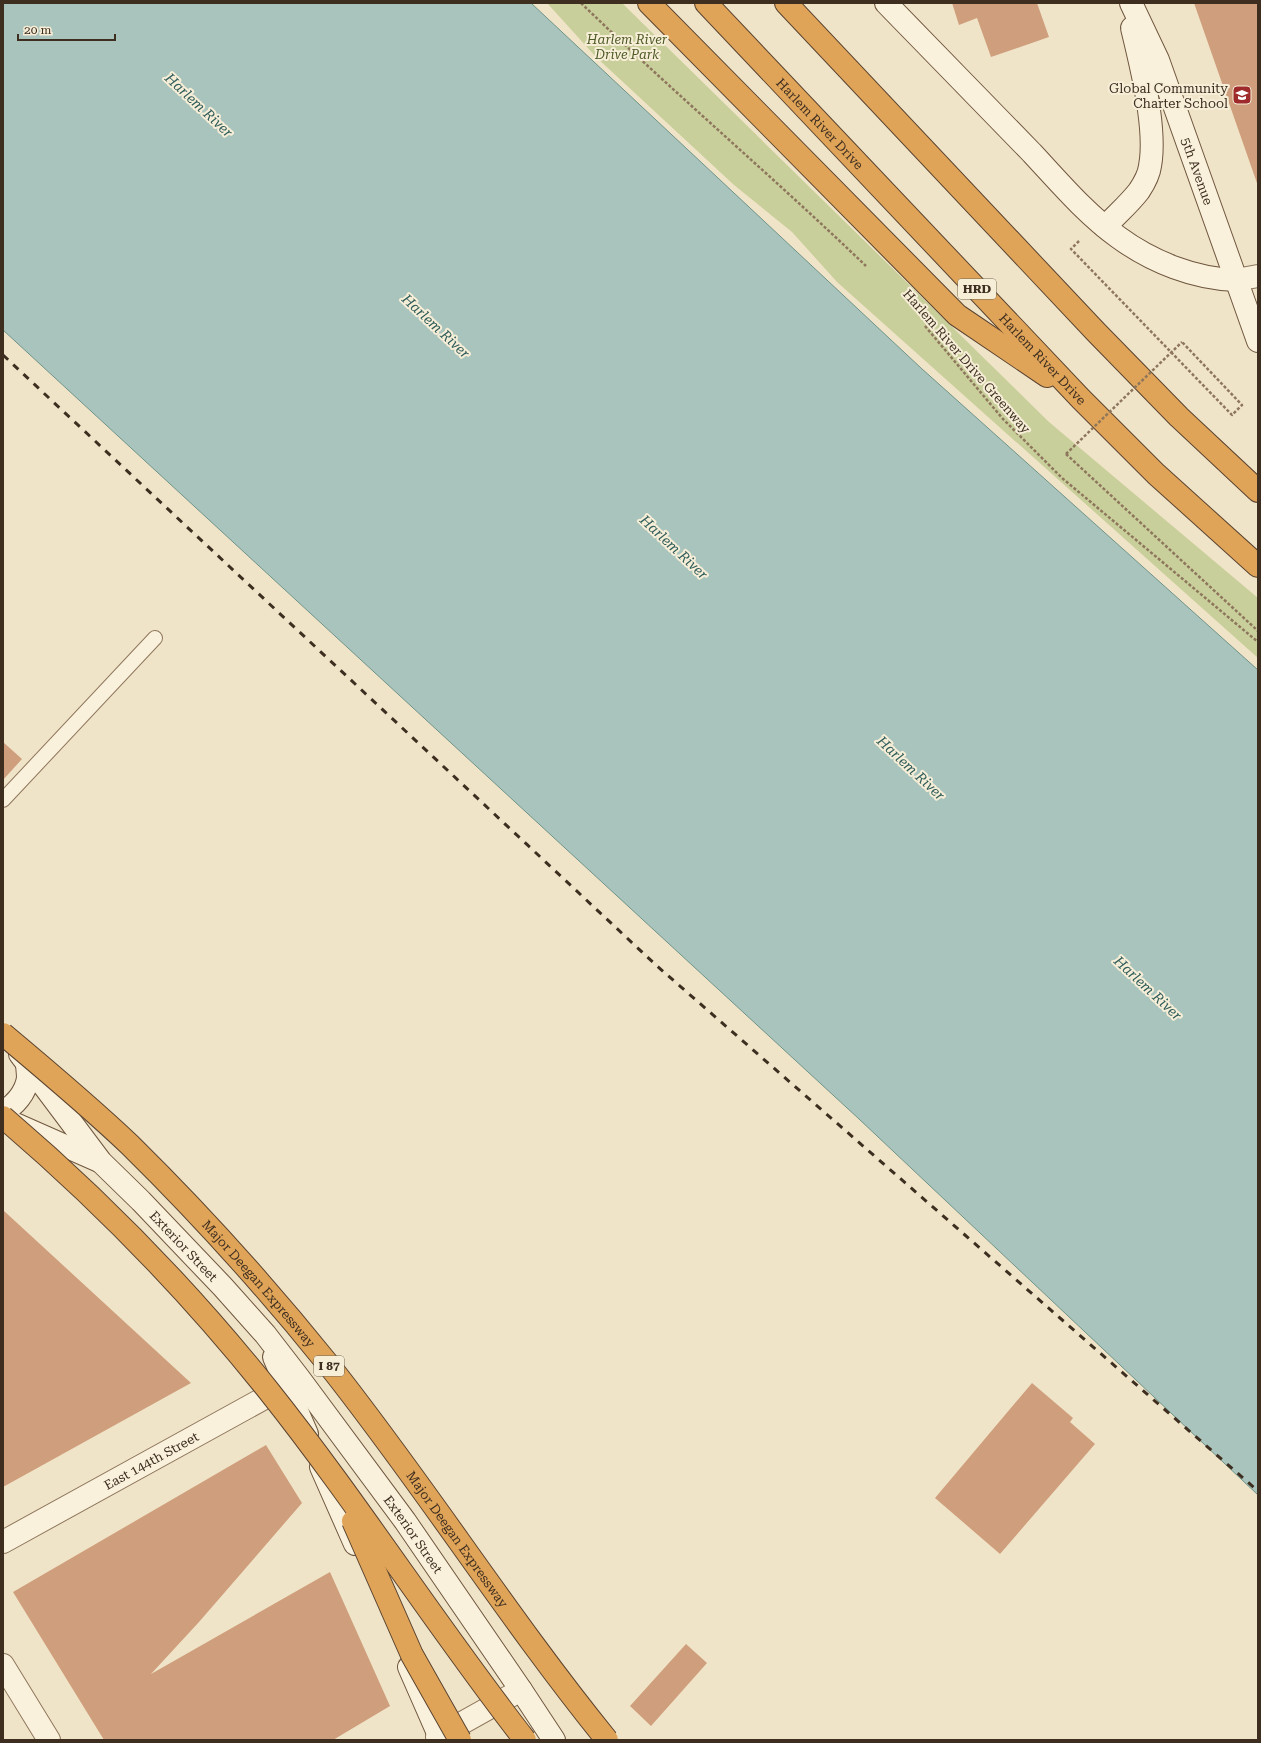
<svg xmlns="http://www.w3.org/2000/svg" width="1261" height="1743" viewBox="0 0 1261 1743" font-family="'Roboto Serif',serif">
	<rect width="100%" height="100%" fill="#f0e4c8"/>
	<path fill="#c9cf9b" d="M547 3H622L1049 422 1258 598V658L837 282 792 232 734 185 596 57Z"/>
	<path fill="#a9c4bc" stroke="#6f938a" d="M3 3H531L921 368 1258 670V1495L859 1119 3 330Z"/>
	<path fill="#cf9f7d" d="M952 3H1037L1049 37 991 57 977 18 959 25Z
		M1194 3H1258V186Z
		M3 742 22 759 3 780Z
		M3 1210 191 1383 3 1487Z
		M1032 1383 1073 1418 1070 1422 1095 1444 1000 1554 935 1498Z
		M266 1445 302 1503 199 1622 151 1674 330 1572 390 1706 333 1740H104L13 1592Z
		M686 1644 707 1663 651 1726 630 1706Z"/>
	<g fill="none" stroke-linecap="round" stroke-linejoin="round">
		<g stroke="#8d765c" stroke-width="16">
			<path id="lane" d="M3 800 155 638"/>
		</g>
		<g stroke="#8d765c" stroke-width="24">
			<g id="street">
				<path d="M1236 280 1258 276"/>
				<path id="s1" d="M3 1542 288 1385"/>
				<path d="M3 1665 49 1740"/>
				<path d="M437 1737 521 1690"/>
			</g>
		</g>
		<g stroke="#6f573f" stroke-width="24">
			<g id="secondary">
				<path d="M886 3C935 53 983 103 1032 153 1059 182 1086 214 1118 237 1152 262 1195 279 1236 280"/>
				<path id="s2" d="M1131 3 1158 60 1258 341"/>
				<path d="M1105 227C1116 215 1129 204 1139 191 1143 185 1149 174 1150 166 1157 129 1141 65 1132 28"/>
				<path id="s3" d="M20 1054 101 1162 141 1201 223 1287 265 1334 299 1378 405 1521 521 1690 554 1740"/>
				<path d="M3 1111C15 1106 26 1092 28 1078 28 1073 27 1067 27 1062"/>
				<path d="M13 1123 99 1161"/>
				<path d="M274 1357 307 1434"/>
				<path d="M321 1467 355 1544"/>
				<path d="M409 1667 441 1740"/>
			</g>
		</g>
		<g stroke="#5b4430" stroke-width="24">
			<g id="highway">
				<path d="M649 3 957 315 1047 376"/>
				<path id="s4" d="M706 3 1081 399 1156 474 1258 566"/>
				<path d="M786 3 1096 332 1179 417 1258 491"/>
			</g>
		</g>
		<path stroke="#8d765c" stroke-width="2.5" stroke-dasharray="3 2" stroke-linecap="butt" d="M581 3C674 93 772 176 866 266
			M1079 241 1071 249 1232 415 1242 405 1182 342
			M925 326 1003 419 1062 478 1258 642
			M1066 454 1258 631"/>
		<use href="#lane" stroke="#faf1dc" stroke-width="14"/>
		<use href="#street" stroke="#faf1dc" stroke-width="22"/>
		<use href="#secondary" stroke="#faf1dc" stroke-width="22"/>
		<use href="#highway" stroke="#e0a458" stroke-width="22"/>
		<path stroke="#3d2e20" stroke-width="3" stroke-dasharray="7 7" stroke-linecap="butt" d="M3 355 657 966 1258 1491"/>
		<g stroke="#5b4430" stroke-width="24" stroke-linecap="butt">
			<g id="highway-bridge">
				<path id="s5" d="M3 1034C46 1070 89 1106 130 1145 200 1214 266 1287 328 1364 425 1486 508 1618 607 1740"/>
				<path d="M3 1117C99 1199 189 1291 268 1390 358 1503 436 1626 525 1740"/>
				<path d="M353 1521 412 1655 460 1740"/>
			</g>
		</g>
		<path stroke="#8d765c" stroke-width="2.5" stroke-dasharray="3 2" stroke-linecap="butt" d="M1066 454 1182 342"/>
		<use href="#highway-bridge" stroke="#e0a458" stroke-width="22"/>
	</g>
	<defs>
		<g id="school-square" transform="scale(1)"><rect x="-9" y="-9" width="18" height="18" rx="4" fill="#9e2a2b" stroke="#f7eed8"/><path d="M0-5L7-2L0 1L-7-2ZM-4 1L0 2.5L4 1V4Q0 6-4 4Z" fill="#fff"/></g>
	</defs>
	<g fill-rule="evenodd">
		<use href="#school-square" x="1242" y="95"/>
	</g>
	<g text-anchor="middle" stroke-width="4" stroke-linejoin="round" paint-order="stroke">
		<g fill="#f7eed8" stroke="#756857" stroke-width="1">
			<rect x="958" y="279" width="38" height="20" rx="3"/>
			<rect x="314" y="1356" width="30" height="20" rx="3"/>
		</g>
		<g font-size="12" font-weight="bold" fill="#3d2e20">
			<text x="977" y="293">HRD</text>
			<text x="329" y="1370">I 87</text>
		</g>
		<g font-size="13" font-style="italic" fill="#4d5a26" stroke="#f7eed8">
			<text x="627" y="44">Harlem River<tspan x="627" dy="15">Drive Park</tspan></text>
		</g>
		<g font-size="13" fill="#3d2e20" stroke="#f7eed8" text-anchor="end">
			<text x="1228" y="93">Global Community<tspan x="1228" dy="15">Charter School</tspan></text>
		</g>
		<g font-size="13" fill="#3d2e20" stroke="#f7eed8">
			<text dy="5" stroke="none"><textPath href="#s4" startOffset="166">Harlem River Drive</textPath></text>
			<text dy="5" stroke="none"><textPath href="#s2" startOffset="181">5th Avenue</textPath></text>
			<text dy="5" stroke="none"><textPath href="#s4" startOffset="490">Harlem River Drive</textPath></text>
			<text transform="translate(967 361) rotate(49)" y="5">Harlem River Drive Greenway</text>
			<text dy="5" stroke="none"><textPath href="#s3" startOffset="253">Exterior Street</textPath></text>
			<text dy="5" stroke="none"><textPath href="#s5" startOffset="358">Major Deegan Expressway</textPath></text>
			<text dy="5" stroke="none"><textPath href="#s1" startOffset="169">East 144th Street</textPath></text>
			<text dy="5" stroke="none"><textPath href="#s3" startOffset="622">Exterior Street</textPath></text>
			<text dy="5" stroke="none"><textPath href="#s5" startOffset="682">Major Deegan Expressway</textPath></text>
		</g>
		<g font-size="14" font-style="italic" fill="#2f5d5a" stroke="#f7eed8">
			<text transform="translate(199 105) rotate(43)" y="5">Harlem River</text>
			<text transform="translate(436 326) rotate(43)" y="5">Harlem River</text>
			<text transform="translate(674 547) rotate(43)" y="5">Harlem River</text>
			<text transform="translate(911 768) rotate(43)" y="5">Harlem River</text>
			<text transform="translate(1148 988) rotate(43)" y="5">Harlem River</text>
		</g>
	</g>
	<rect width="1261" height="1743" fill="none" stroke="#3d2e20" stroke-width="8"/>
	<path d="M18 34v6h97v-6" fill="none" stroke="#3d2e20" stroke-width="2"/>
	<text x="24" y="34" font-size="12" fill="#3d2e20" stroke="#f7eed8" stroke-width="3" paint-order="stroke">20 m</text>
</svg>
